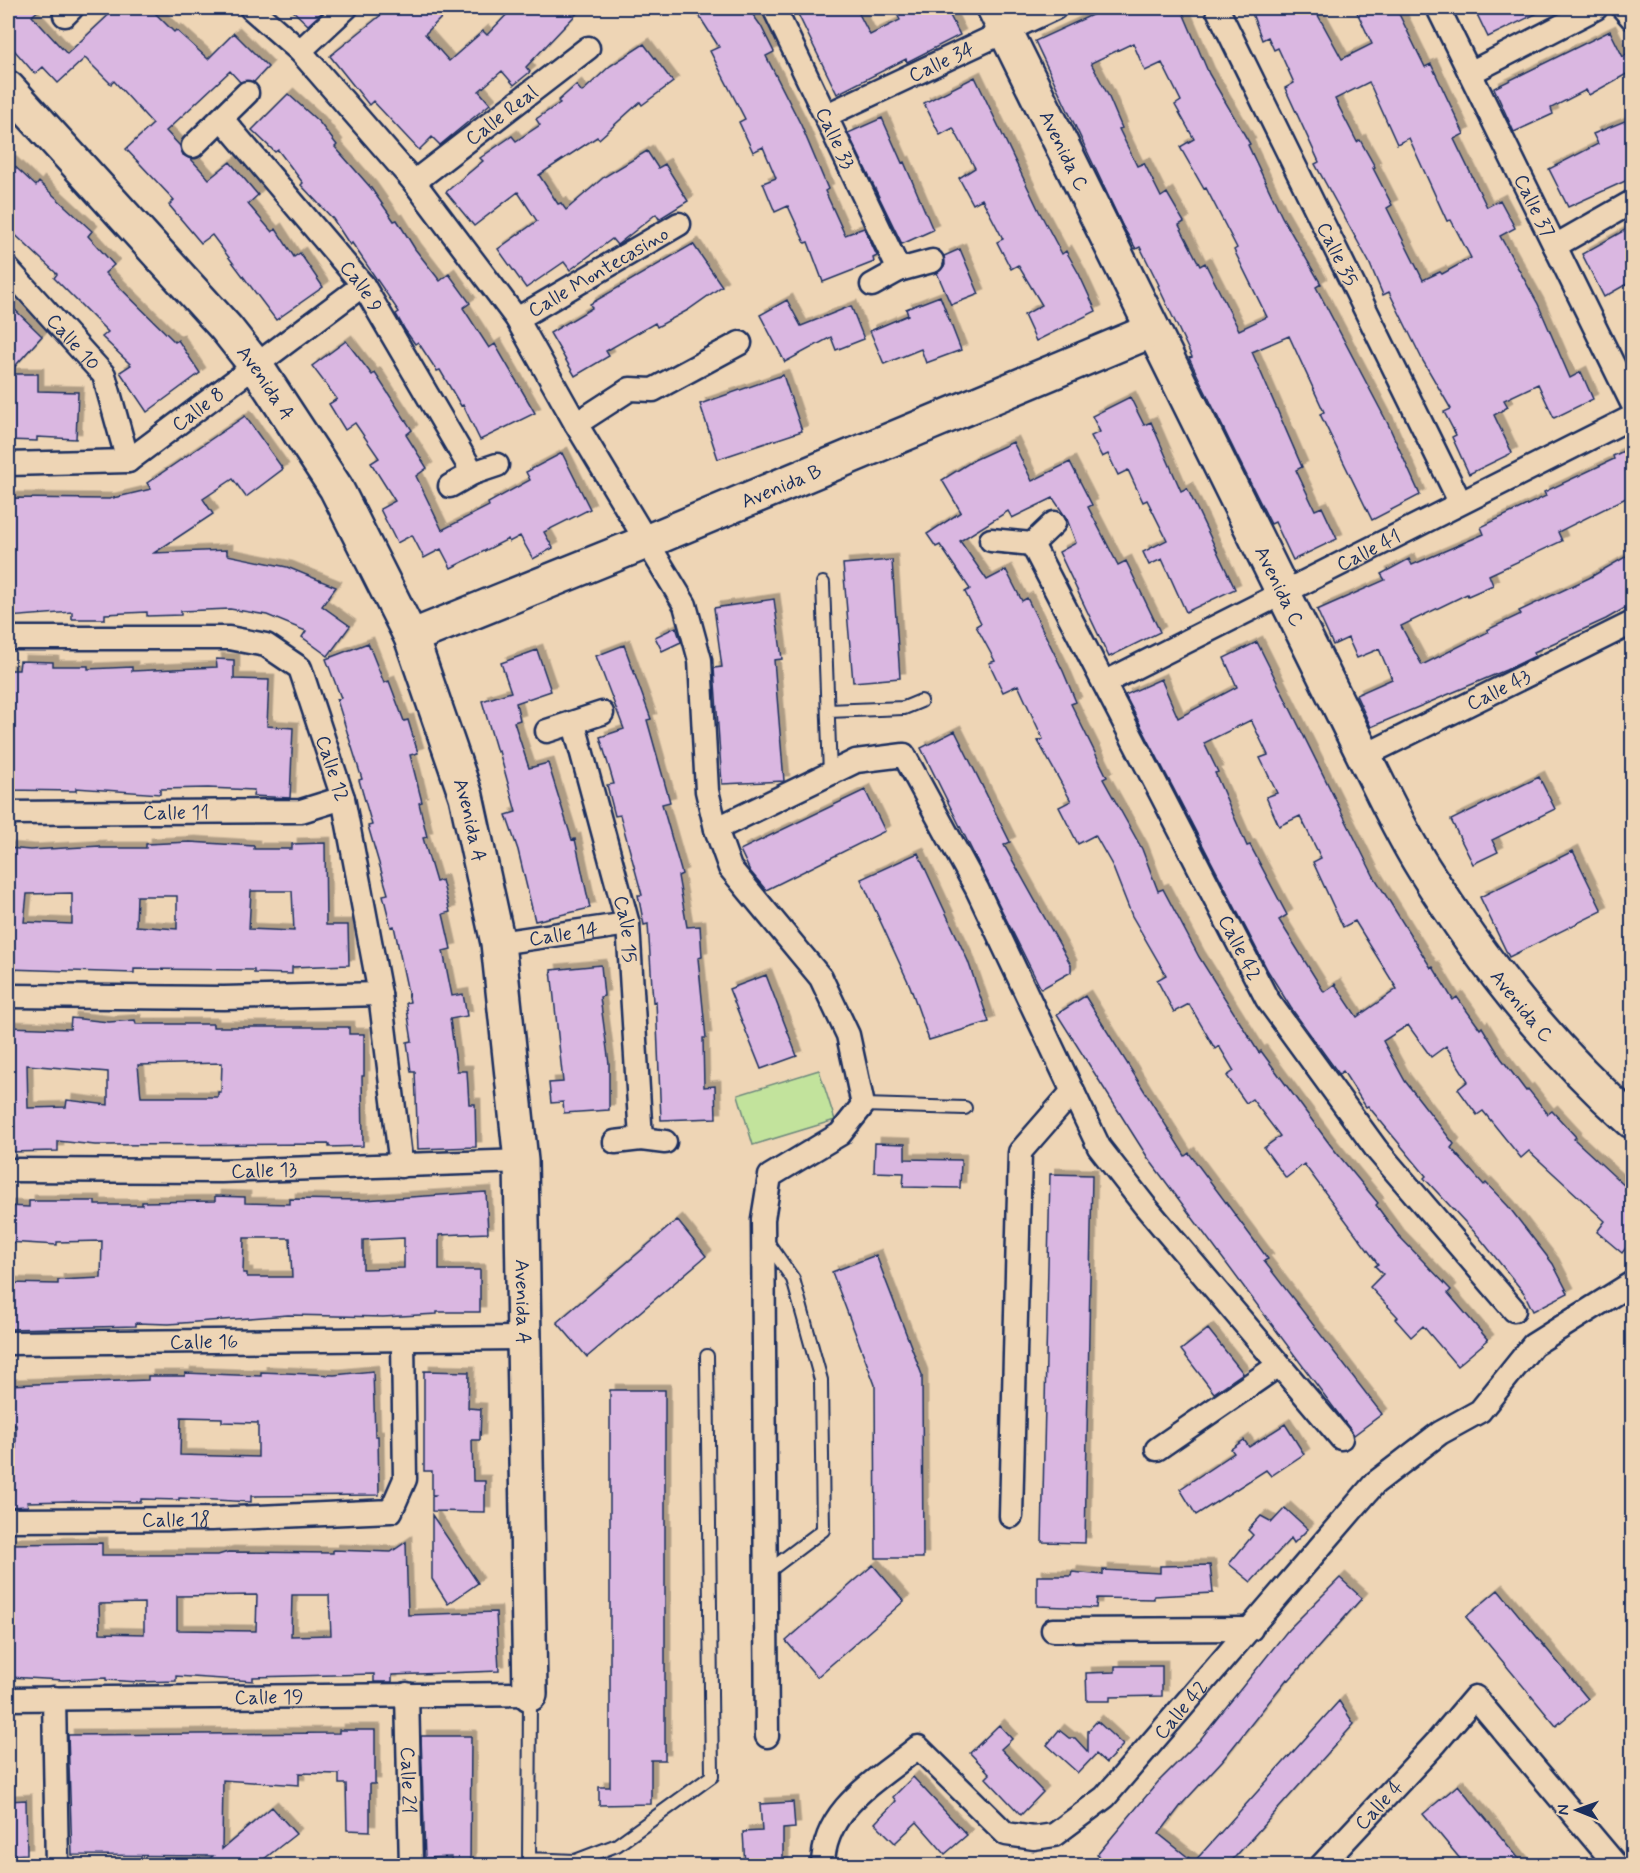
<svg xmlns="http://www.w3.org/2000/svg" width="1640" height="1873" viewBox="0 0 1640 1873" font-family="Mynerve,sans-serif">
	<defs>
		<filter id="shadow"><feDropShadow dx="5.5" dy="-5.5" stdDeviation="0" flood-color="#0004"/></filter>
	</defs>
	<rect width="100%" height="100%" fill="#eed5b5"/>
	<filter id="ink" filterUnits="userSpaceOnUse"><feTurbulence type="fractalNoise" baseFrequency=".0167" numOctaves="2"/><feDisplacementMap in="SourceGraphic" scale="12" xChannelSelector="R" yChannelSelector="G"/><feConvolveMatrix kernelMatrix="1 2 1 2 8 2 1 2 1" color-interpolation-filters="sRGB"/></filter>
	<g filter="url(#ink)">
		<path fill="#c2e39c" stroke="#6e897d" stroke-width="1.5" d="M819 1070 835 1120 753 1145 738 1095Z"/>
		<path fill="#dab7e1" stroke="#1b2f5e" stroke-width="1.5" fill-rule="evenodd" filter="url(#shadow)" d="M8 8H41L32 16 67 54 116 8H150L174 32 176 30 208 59 234 33 268 67 254 82H240L230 71 166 131 180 146 183 155 191 159 209 179 230 162 258 195 248 204 272 232 276 229 294 257 300 253 323 287 276 320 212 235 201 243 169 205 174 200 126 149 153 124 114 81 111 84 85 58 58 83 43 67 35 74 8 43Z
			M290 8H327L308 25Z
			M375 8H451L425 34 449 61 483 31 487 35 513 8H582L526 67 530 72 514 85 502 71 479 91 490 104 440 145 432 137 419 150 373 101 369 105 330 56 381 15Z
			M694 8H748L761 26 774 52 766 56 801 125 828 189 825 191 845 235 864 228 877 256 873 258 874 262 823 282 808 242 805 243 788 206 775 212 763 183 776 178 763 147 753 152 739 122 745 119 710 51 719 47Z
			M795 8H856L870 35 900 20 894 8H946L960 35 907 62 906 59 837 94Z
			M1107 8H1181L1209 74 1250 144 1248 145 1282 217 1321 284 1316 287 1388 424 1420 495 1372 520 1320 414 1324 412 1289 336 1252 352 1302 467 1296 470 1315 510 1322 507 1337 539 1293 560 1275 522 1271 524 1237 456 1189 358 1192 357 1158 286 1159 285 1140 247 1136 249 1123 227 1035 41ZM1133 43 1145 71 1162 63 1181 101 1175 105 1194 139 1180 147 1204 189 1206 188 1237 248 1234 250 1267 317 1239 330 1205 263 1200 266 1179 225 1184 222 1167 193 1161 197 1144 163 1137 166 1119 129 1122 128 1108 95 1091 63Z
			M1250 8H1314L1342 59 1372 44 1355 8H1396L1425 67 1431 64 1464 134 1454 139 1487 207 1500 200 1515 228 1500 236 1538 304 1570 378 1581 372 1593 399 1554 418 1538 384 1504 400 1508 407 1494 415 1512 453 1469 474 1452 437 1456 435 1444 412 1451 409 1423 361 1389 292 1383 295 1369 262 1315 164 1319 162 1285 88 1294 83 1278 48 1274 50 1268 37 1262 40ZM1369 82 1397 144 1409 138 1447 221 1451 220 1471 258 1442 274 1440 272 1423 280 1387 208 1392 205 1373 168 1375 167 1360 140 1357 142 1335 99Z
			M1474 8H1548L1488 37Z
			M1610 31 1623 57 1632 49V71L1589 95 1586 90 1551 108 1553 114 1514 132 1494 88Z
			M644 44 673 82 642 105 640 102 599 139 597 137 539 175 558 204 561 203 566 210 604 177 647 151 658 168 665 164 688 201 659 219 656 214 617 245 612 239 570 270 564 262 526 288 498 249 537 221 518 192 474 226 446 192 483 161 480 158 512 136 516 141 540 125 536 119 560 103 558 101 576 85 582 92 610 66Z
			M975 77 1039 211 1062 254 1066 251 1079 274 1096 311 1036 341 1024 315 1042 305 1018 265 1011 269 997 242 1003 239 982 199 973 204 959 178 975 168 953 128 940 135 924 103Z
			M288 94 319 122 337 145 335 147 371 188 394 221 397 220 415 249 440 281 449 274 470 303 463 308 489 348 495 344 535 413 480 440 463 405 461 406 440 370 437 371 418 342 415 344 405 330 396 314 399 312 352 243 350 245 333 219 301 185 303 183 278 150 275 152 252 130Z
			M882 118 902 163 904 162 933 230 902 244 848 133Z
			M1632 118V178L1568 207 1549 169 1598 144 1593 134Z
			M8 160 36 186 39 182 92 231 88 236 114 265 105 273 175 342 178 340 200 373 147 412 120 372 131 365 102 337 108 332 54 278 57 274 8 228Z
			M1632 226V281L1604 297 1582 254Z
			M693 244 722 286 688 310 657 327 655 323 606 351 609 356 575 376 550 333 592 308 590 304Z
			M960 249 979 294 951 305 937 273 945 265 944 256Z
			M940 296 961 350 926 363 921 349 884 364 870 331 908 315 906 309Z
			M787 300 801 326 851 306 864 339 836 350 831 337 785 362 760 315Z
			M8 303 42 336 8 374H38V391L78 392 76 439 37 437V441L8 440Z
			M346 341 372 375 375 373 412 430 406 435 427 468 416 476 442 530 489 506 488 503 530 480 526 472 562 453 590 509 544 532 553 548 533 559 520 536 509 542 508 539 451 568 441 549 424 558 412 535 397 543 380 509 395 501 371 463 379 458 355 423 345 430 329 404 337 399 312 366Z
			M783 375 802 431 718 459 700 404Z
			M1130 397 1144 425 1151 422 1181 491 1187 488 1235 589 1186 612 1162 559 1149 565 1143 552 1167 540 1147 500 1143 502 1128 470 1118 475 1108 454 1102 457 1091 436 1100 432 1092 416Z
			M245 416 283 469 246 497 233 479 203 499 213 514 154 553 227 550V555L287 567 336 587 322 606 350 626 328 656 302 637 306 631 267 615 230 609 181 611V615L147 616V612L105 614V619H72V612L8 617V498L109 499 151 489 147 483Z
			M1013 442 1032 481 1070 462 1092 505 1088 507 1118 565 1126 561 1160 632 1109 657 1059 552 1076 543 1067 519 1053 498 1012 518 1008 511 960 541 987 580 1006 570 1022 601 1027 598 1063 671 1076 702 1071 704 1107 777 1103 779 1142 849 1158 891 1163 889 1199 957 1259 1053 1261 1051 1331 1146 1378 1203 1376 1205 1398 1235 1451 1290 1448 1293 1488 1340 1457 1366 1423 1326 1411 1337 1395 1319 1398 1317 1370 1287 1383 1274 1375 1266 1378 1264 1304 1164 1286 1178 1264 1148 1280 1136 1252 1099 1246 1103 1227 1076 1234 1071 1219 1046 1215 1049 1189 1004 1174 1012 1157 980 1166 975 1132 916 1112 865 1095 835 1078 844 1059 807 1071 801 1038 741 1043 739 1018 685 1003 692 989 663 995 661 976 626 981 623 965 592 970 589 940 545 936 547 927 534 961 512 942 480 974 460Z
			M1632 447V495L1558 532 1562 541 1489 575 1493 585 1468 596 1467 594 1401 626 1422 665 1488 632 1487 630 1521 614 1519 611 1589 578 1632 553V604L1606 619 1534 652 1535 656 1506 670 1371 727 1356 695 1392 679 1379 649 1357 658 1348 638 1333 645 1317 610 1385 580 1381 574 1409 559 1412 565 1484 534 1481 527 1546 496 1544 492 1614 459 1613 456Z
			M892 560 900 678 853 682 843 564Z
			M774 599 782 659 774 660 784 781 722 784 714 668 722 667 714 608Z
			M676 627 681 642 662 651 655 637Z
			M1257 642 1373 875 1431 968 1433 967 1453 1000 1457 997 1480 1029 1482 1027 1501 1058 1526 1091 1528 1089 1548 1114 1552 1111 1576 1137 1574 1139 1627 1188 1625 1191 1632 1197V1240L1622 1253 1597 1232 1605 1221 1529 1151 1521 1158 1483 1111 1477 1115 1458 1089 1468 1081 1446 1046 1431 1057 1408 1025 1383 1041 1405 1081 1454 1144 1451 1148 1484 1185 1486 1183 1508 1206 1553 1264 1568 1293 1533 1311 1524 1293 1479 1237 1424 1178 1426 1176 1368 1106 1366 1107 1343 1071 1339 1074 1291 1008 1268 971 1125 695 1161 679 1178 718 1237 687 1224 658ZM1251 720 1268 755 1260 758 1277 793 1266 797 1279 826 1300 816 1321 858 1313 862 1343 927 1355 921 1397 989 1357 1017 1335 984 1324 992 1279 920 1287 915 1250 845 1247 846 1215 773 1218 772 1204 743Z
			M368 643 384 683 389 681 404 721 408 720 418 753 410 755 422 802 419 803 427 837 423 838 436 882 442 880 450 912 443 914 451 949 443 951 452 996 463 994 467 1016 450 1019 457 1071H467L469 1104H475L476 1147 418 1149 415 1072H411L407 1042 412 1041 406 1003 410 1002 394 926 391 927 383 895 388 894 368 826 372 825 359 780 362 779 337 700 341 698 326 659Z
			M624 645 651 719 647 720 670 802 662 804 682 874 678 876 687 927 700 926 702 957 698 958 706 1038H703L704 1087 715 1086 716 1118 661 1120 656 1001 653 1002 648 924 644 925 638 895H642L620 815 615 816 607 785 614 784 600 737 624 729 596 656Z
			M537 650 551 691 516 703 520 720 514 722 529 768 548 763 572 840 575 839 590 908 535 921 518 850 506 815 516 812 499 751 497 752 482 701 511 692 501 663Z
			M216 659 234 660V679L269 680 267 726 293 728 290 798 253 796 254 790 208 788 160 789V794L76 788V791L8 790V670H19L20 661 53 662V666H88V669L132 667V671L217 667Z
			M955 731 1010 842 1004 845 1071 965V972L1041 989 921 748Z
			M1539 777 1555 809 1492 840 1498 852 1473 864 1451 820Z
			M865 790 885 831 766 890 750 871 740 850Z
			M190 842 254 846V849H292V844L325 843 326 925H348L349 965 292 967V974L254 973V970L134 969V973L8 969V848L30 850 100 846V848H146V844ZM251 891H292L294 931 249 929ZM72 893V924L24 922 27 894ZM137 896H177V929L136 926Z
			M1573 851 1602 911 1509 957 1480 897Z
			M918 853 968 961 989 1022 929 1040 910 986 861 879Z
			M601 965 604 996 600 997 609 1064V1110L564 1113 563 1102 551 1103 549 1083 563 1082 551 970Z
			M766 975 797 1056 761 1069 729 989Z
			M1085 996 1185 1156 1189 1153 1268 1259 1264 1261 1382 1414 1354 1435 1148 1158 1057 1014Z
			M71 1018 109 1022 135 1020 136 1024H213V1027H349V1034H364V1076H362L363 1146 329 1147V1144L95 1145 58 1141V1151L8 1152V1027L70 1029ZM222 1063 221 1092H218V1097H141L138 1065ZM27 1065 108 1072V1105L67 1100 66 1107 28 1108Z
			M875 1143 905 1144V1159L961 1160 960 1188 903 1187 904 1173 874 1172Z
			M1050 1174 1092 1175 1085 1543 1042 1542Z
			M486 1192 488 1233 439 1235V1270H480V1312H437V1314L383 1317 288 1315 169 1324 136 1323V1326L8 1329V1283L58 1284V1280L101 1278 102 1241 57 1242V1245L8 1242V1206L29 1207V1201H95V1205H142V1202L215 1201V1196L245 1197V1203L290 1204V1199L364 1200ZM244 1238H290L292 1277H247V1273H243ZM404 1238V1268L363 1269V1240Z
			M677 1220 706 1256 587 1357 557 1322Z
			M876 1255 922 1375 923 1558H876L875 1385 832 1272Z
			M1208 1329 1243 1373 1214 1393 1181 1350Z
			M373 1371 375 1436H378L379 1495 251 1496V1502L179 1498V1500L141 1499V1502L69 1501 27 1502 28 1506 8 1507V1463L16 1462V1425H8V1385L148 1380V1376H185V1373L261 1376V1372L334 1375ZM181 1417 222 1418V1422L258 1423V1457L180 1455Z
			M424 1371 469 1372 468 1408 481 1409 480 1440H472L473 1481H485V1512L432 1511V1497L435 1495H432V1471H424Z
			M610 1390H665V1760H651V1804L599 1805V1787H610Z
			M1285 1424 1304 1454 1271 1476 1266 1470 1196 1515 1180 1489 1234 1453 1231 1449 1244 1440 1249 1447Z
			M1285 1508 1308 1529 1294 1543 1291 1538 1251 1582 1229 1564 1253 1535 1248 1530 1261 1516 1272 1522Z
			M432 1515 478 1583 448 1604 432 1579Z
			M406 1542 408 1615 496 1612 499 1671 392 1675V1682H374V1674L253 1677V1681L176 1676V1681L139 1682 106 1680V1678L63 1680 8 1677V1544L102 1543V1555H218L228 1552 333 1553V1550L391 1552ZM257 1595 256 1631 177 1630V1596ZM292 1595H329L331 1635 291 1636ZM144 1603V1634L100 1633 99 1604Z
			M873 1565 904 1601 817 1677 786 1641Z
			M1210 1565 1213 1593 1154 1596V1599L1097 1598 1096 1608 1037 1606V1576H1071L1072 1572 1103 1575V1570L1160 1573V1566Z
			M1340 1578 1362 1598 1289 1680 1287 1679 1222 1761 1182 1804 1159 1834 1194 1862 1339 1701 1354 1724 1227 1866H1110L1097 1855 1158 1782 1199 1741 1288 1630Z
			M1498 1590 1588 1699 1556 1726 1466 1617Z
			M1115 1666H1162V1696L1110 1697V1701H1087L1086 1673 1115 1672Z
			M1097 1721 1123 1745 1106 1763 1096 1754 1078 1773 1047 1745 1059 1730 1069 1738H1075L1088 1752V1731Z
			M999 1725 1012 1739 1001 1749 1043 1792 1021 1815 986 1778 990 1774 970 1753Z
			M339 1730H375V1784H370V1831L347 1830 346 1784H339V1774L299 1773V1785L223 1780 222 1849 272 1807 296 1834 255 1866H202L213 1856 72 1855 68 1735 339 1733Z
			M421 1736H471L470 1866H452L451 1857 425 1858Z
			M913 1777 967 1835 945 1854 917 1822 895 1843 875 1823 896 1801 893 1797Z
			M1458 1785 1525 1866H1466L1423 1814Z
			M26 1800 27 1854 8 1855V1801Z
			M793 1802 795 1828 783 1829V1866H745L743 1832 762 1831 760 1804Z"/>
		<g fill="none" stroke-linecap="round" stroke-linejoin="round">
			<g stroke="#1b2f5e" stroke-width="16">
				<path id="lane" d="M823 583 830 774
					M828 711 904 708 921 701
					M863 1105 965 1108
					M766 1240 793 1279 821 1380 823 1530 766 1573
					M529 1859 575 1861 617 1845 712 1776 707 1356
					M529 1866 530 1695"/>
			</g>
			<g stroke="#1b2f5e" stroke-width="27">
				<g id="street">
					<path d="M251 8 300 51 414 182 517 319 576 424 685 605 700 660 707 791 716 829 730 868 821 978 848 1035 863 1105 840 1134 770 1176 763 1219 767 1736"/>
					<path id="s1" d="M774 8 899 270"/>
					<path id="s2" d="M1217 8 1460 502"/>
					<path id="s3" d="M1438 8 1632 403"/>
					<path d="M1623 8 1632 18"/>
					<path d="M65 15 72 8"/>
					<path d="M300 51 346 8"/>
					<path d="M1470 73 1596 8"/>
					<path id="s4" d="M827 115 1055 8"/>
					<path id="s5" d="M222 119 363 285 473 473"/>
					<path d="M193 146 247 93"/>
					<path id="s6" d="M414 182 588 48"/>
					<path d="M1555 246 1632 202"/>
					<path id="s7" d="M8 269 104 375 128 461"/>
					<path d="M872 285 899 270 932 261"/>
					<path id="s8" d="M517 319 679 224"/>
					<path d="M576 424 630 389 653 390 740 343"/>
					<path id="s9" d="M8 464 128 461 363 285"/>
					<path d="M450 486 473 473 497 465"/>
					<path d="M991 540 1032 544 1054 523"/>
					<path id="s10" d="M1032 544 1267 999 1377 1150 1514 1310"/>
					<path id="s11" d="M8 638H229L266 645 300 668 343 798 380 994 401 1166"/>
					<path id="s12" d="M1104 683 1632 417"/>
					<path id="s13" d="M574 724 628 924 641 1139"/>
					<path d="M547 731 602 713"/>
					<path id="s14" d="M1364 756 1632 623"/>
					<path id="s15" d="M8 813 301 811 343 798"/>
					<path d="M716 829 856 761 904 755 977 889 1099 1147 1145 1206 1341 1438"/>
					<path id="s16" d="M498 943 628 924"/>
					<path d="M8 996 224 998 380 994"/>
					<path d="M615 1142 641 1139 665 1142"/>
					<path id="s17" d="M8 1170 221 1171 521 1161"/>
					<path id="s18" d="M8 1343 524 1338"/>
					<path d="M1157 1449 1279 1365"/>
					<path d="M1011 1516 1020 1152 1073 1091"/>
					<path id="s19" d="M8 1520 211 1519 391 1511 405 1479 403 1340"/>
					<path d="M1053 1630 1251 1629"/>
					<path id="s20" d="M407 1694 411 1866"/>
					<path d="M54 1698 57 1866"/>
					<path id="s21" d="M8 1699 530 1694"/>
					<path id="s22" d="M823 1866C823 1808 878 1780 918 1747L1006 1834 1034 1838 1054 1835 1105 1797 1375 1483 1440 1433 1480 1411 1533 1345 1632 1283"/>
					<path id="s23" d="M1321 1866 1436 1743 1475 1697 1617 1866"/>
				</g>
			</g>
			<g stroke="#1b2f5e" stroke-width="38">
				<g id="secondary">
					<path id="s24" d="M994 8 1364 756C1383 793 1401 833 1424 869 1482 962 1551 1049 1632 1121"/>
					<path id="s25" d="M8 88 226 328 256 366 336 488 411 637 466 796 498 943 521 1161 530 1694"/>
					<path id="s26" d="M411 637 646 542 1153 330"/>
				</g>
			</g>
			<use href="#lane" stroke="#eed5b5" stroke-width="12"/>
			<use href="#street" stroke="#eed5b5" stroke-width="22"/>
			<use href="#secondary" stroke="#eed5b5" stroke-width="33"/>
		</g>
	</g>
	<g text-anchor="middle" stroke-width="5" stroke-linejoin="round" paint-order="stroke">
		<g font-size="20" fill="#1b2f5e" stroke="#eed5b5">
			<text dy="7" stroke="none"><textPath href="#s4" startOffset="126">Calle 34</textPath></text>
			<text dy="7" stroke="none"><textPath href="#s6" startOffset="110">Calle Real</textPath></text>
			<text dy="7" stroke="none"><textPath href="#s1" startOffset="144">Calle 33</textPath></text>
			<text dy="7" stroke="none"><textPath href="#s24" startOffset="159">Avenida C</textPath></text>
			<text dy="7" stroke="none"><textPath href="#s3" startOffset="220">Calle 37</textPath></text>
			<text dy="7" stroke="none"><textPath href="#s2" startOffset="274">Calle 35</textPath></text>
			<text dy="7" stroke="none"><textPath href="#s8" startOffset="94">Calle Montecasino</textPath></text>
			<text dy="7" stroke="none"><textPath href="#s5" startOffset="218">Calle 9</textPath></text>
			<text dy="7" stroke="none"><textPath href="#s7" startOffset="98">Calle 10</textPath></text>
			<text dy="7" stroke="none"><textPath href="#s25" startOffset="392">Avenida A</textPath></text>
			<text dy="7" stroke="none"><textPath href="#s9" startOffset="207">Calle 8</textPath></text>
			<text dy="7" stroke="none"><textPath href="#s26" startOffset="400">Avenida B</textPath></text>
			<text dy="7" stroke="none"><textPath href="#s12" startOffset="296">Calle 41</textPath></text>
			<text dy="7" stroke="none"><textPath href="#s24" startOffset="645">Avenida C</textPath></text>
			<text dy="7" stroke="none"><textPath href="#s14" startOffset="150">Calle 43</textPath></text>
			<text dy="7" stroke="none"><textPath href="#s11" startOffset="405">Calle 12</textPath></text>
			<text dy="7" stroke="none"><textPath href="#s15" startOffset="168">Calle 11</textPath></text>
			<text dy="7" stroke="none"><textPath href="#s25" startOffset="878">Avenida A</textPath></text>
			<text dy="7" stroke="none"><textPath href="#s13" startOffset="212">Calle 15</textPath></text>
			<text dy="7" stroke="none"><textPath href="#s16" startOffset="66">Calle 14</textPath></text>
			<text dy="7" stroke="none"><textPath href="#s10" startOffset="454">Calle 42</textPath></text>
			<text dy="7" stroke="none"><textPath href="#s24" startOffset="1131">Avenida C</textPath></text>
			<text dy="7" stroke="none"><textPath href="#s17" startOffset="256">Calle 13</textPath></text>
			<text dy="7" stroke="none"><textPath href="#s25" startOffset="1364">Avenida A</textPath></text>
			<text dy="7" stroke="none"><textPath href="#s18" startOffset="196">Calle 16</textPath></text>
			<text dy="7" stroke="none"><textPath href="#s19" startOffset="168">Calle 18</textPath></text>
			<text dy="7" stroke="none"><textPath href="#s21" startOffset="261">Calle 19</textPath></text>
			<text dy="7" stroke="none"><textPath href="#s22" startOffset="510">Calle 42</textPath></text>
			<text dy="7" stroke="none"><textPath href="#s20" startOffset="86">Calle 21</textPath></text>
			<text dy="7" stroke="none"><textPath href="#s23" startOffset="84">Calle 4</textPath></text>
		</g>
	</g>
	<rect width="1640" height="1873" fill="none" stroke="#eed5b5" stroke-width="30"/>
	<rect x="15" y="15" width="1610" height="1843" fill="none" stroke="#1b2f5e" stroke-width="2" filter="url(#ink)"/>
	<g transform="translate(1577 1810) rotate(271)" stroke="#eed5b5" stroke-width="4.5" paint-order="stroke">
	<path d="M0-4.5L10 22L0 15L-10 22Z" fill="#1b2f5e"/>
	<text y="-9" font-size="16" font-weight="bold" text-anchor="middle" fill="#1b2f5e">N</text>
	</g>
</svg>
